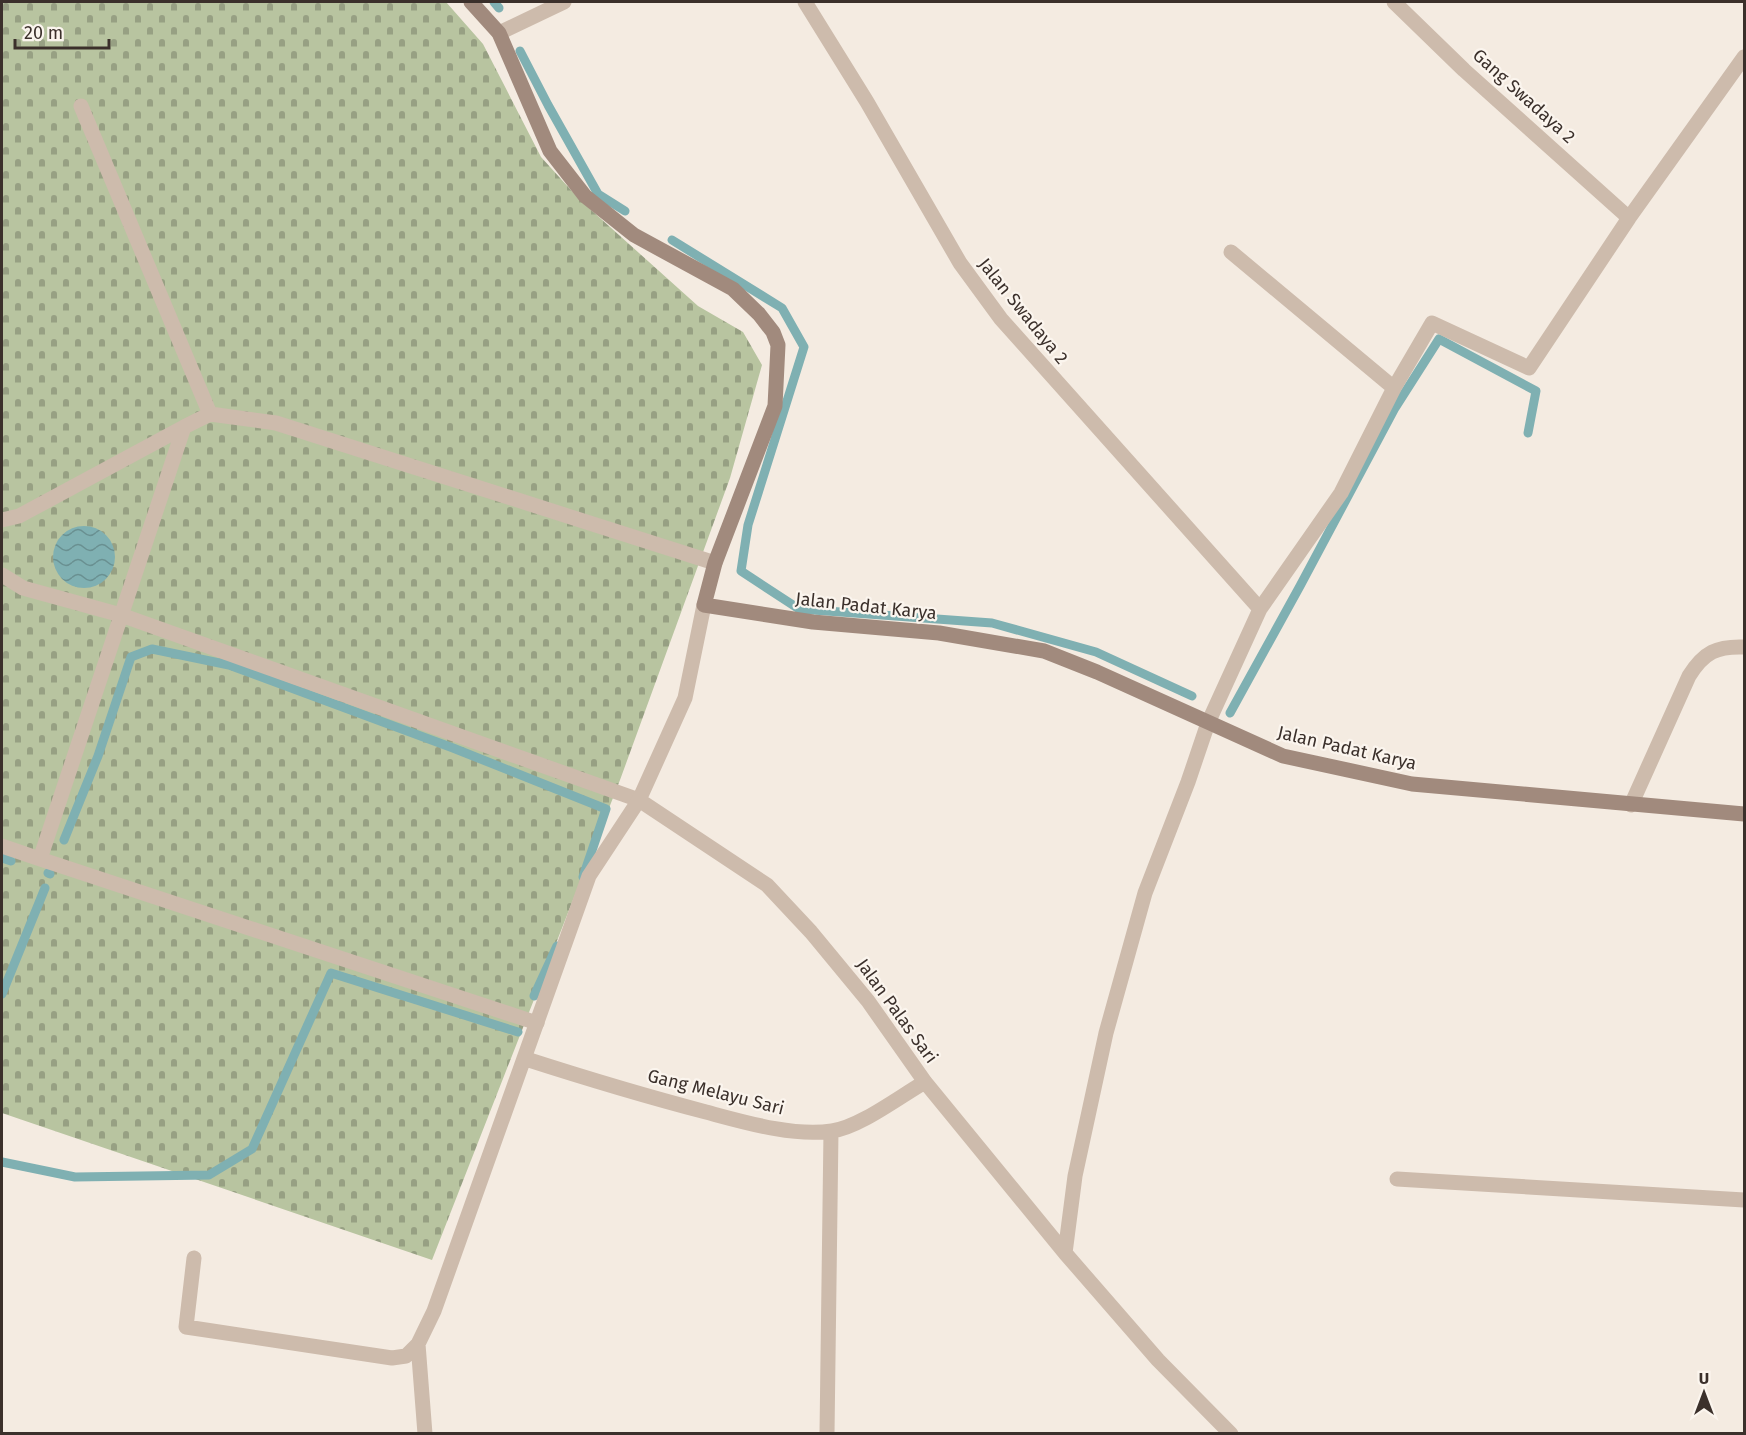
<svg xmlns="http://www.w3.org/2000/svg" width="1746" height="1435" viewBox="0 0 1746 1435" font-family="'Fira Sans',sans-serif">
	<defs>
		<pattern id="cemetery-stones" width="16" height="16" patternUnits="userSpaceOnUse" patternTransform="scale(1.5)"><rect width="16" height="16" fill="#b8c4a0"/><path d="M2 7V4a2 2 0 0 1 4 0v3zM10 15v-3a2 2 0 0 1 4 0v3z" fill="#97a083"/></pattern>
		<pattern id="water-waves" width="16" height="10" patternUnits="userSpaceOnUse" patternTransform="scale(1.5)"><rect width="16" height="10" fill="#7fb0b2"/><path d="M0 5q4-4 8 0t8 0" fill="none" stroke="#699091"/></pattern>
	</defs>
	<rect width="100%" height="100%" fill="#f4ebe1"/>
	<path fill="url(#cemetery-stones)" d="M2 2H446L483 44 541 157 580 200 698 306 743 332 762 365 730 478 620 780 432 1260 2 1113Z"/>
	<path fill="url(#water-waves)" d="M53 557a31 31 0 1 1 62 0a31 31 0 1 1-62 0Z"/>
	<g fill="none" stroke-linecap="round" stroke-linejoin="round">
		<path stroke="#7fb0b2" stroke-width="9" d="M494 2 499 8
			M520 51 548 105 598 194 625 211
			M672 240 782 308 804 347 748 525 741 571 799 609 992 623 1096 652 1192 696
			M1230 713 1300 586 1395 408 1439 339 1536 391 1528 433
			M64 840 98 756 131 657 152 649 229 665 453 748 606 809 583 877
			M2 858 11 861
			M48 873 50 874
			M2 994 45 888
			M534 996 557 946
			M2 1162 75 1177 209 1175 252 1149 331 973 518 1032"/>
		<path stroke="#cdbbac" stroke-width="15" d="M81 106 210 414
			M2 520 19 516 184 427 210 414 276 423 715 563
			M2 575 23 588 121 615 639 800
			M2 846 40 859 184 427
			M40 859 537 1023"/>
		<path stroke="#cdbbac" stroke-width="15" d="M805 2 867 102 960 263 1001 319 1260 609
			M1394 2 1464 70 1629 218
			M499 33 564 2
			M1231 252 1394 388
			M704 605 685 698 639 800 767 885 811 932 868 1001 925 1082 1065 1253 1158 1360 1231 1434
			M1631 805 1689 676C1704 652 1717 646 1744 647
			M526 1059C585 1078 645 1096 706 1112 744 1122 793 1137 832 1131 860 1127 899 1097 925 1082
			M1397 1179 1744 1200
			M1065 1253 1075 1176 1106 1033 1145 893 1188 782 1208 723 1260 609 1341 493 1394 388 1432 323 1529 368 1629 218 1744 57
			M194 1258 186 1327 392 1358 406 1356 418 1344 434 1311 589 876 639 800
			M418 1344 425 1434
			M827 1434 831 1131"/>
		<path stroke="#a18a7d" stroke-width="15" d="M471 2 499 33 550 151 585 196 634 235 733 289 759 314 773 332 778 345 775 406 715 563 704 605 813 622 939 633 1044 651 1097 672 1283 756 1412 784 1744 814"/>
	</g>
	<g text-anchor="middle" stroke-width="4.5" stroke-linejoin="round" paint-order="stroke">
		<g font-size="18" fill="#3b302b" stroke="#fbf5ee">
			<text transform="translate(1524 96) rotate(42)" y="6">Gang Swadaya 2</text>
			<text transform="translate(1023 311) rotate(51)" y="6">Jalan Swadaya 2</text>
			<text transform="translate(866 606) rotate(6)" y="6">Jalan Padat Karya</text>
			<text transform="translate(1347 748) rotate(13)" y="6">Jalan Padat Karya</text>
			<text transform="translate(897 1011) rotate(54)" y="6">Jalan Palas Sari</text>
			<text transform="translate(716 1092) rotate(14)" y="6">Gang Melayu Sari</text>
		</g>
	</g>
	<rect width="1746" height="1435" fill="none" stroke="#3b302b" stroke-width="6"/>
	<g transform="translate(1704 1393)" stroke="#fbf5ee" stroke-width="4.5" paint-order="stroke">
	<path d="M0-4.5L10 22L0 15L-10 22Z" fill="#3b302b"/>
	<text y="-9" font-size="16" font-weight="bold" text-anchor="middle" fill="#3b302b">U</text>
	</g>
	<path d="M15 39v9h94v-9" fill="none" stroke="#3b302b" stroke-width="3"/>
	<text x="24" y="39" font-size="18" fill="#3b302b" stroke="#fbf5ee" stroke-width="4.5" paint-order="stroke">20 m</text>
</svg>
